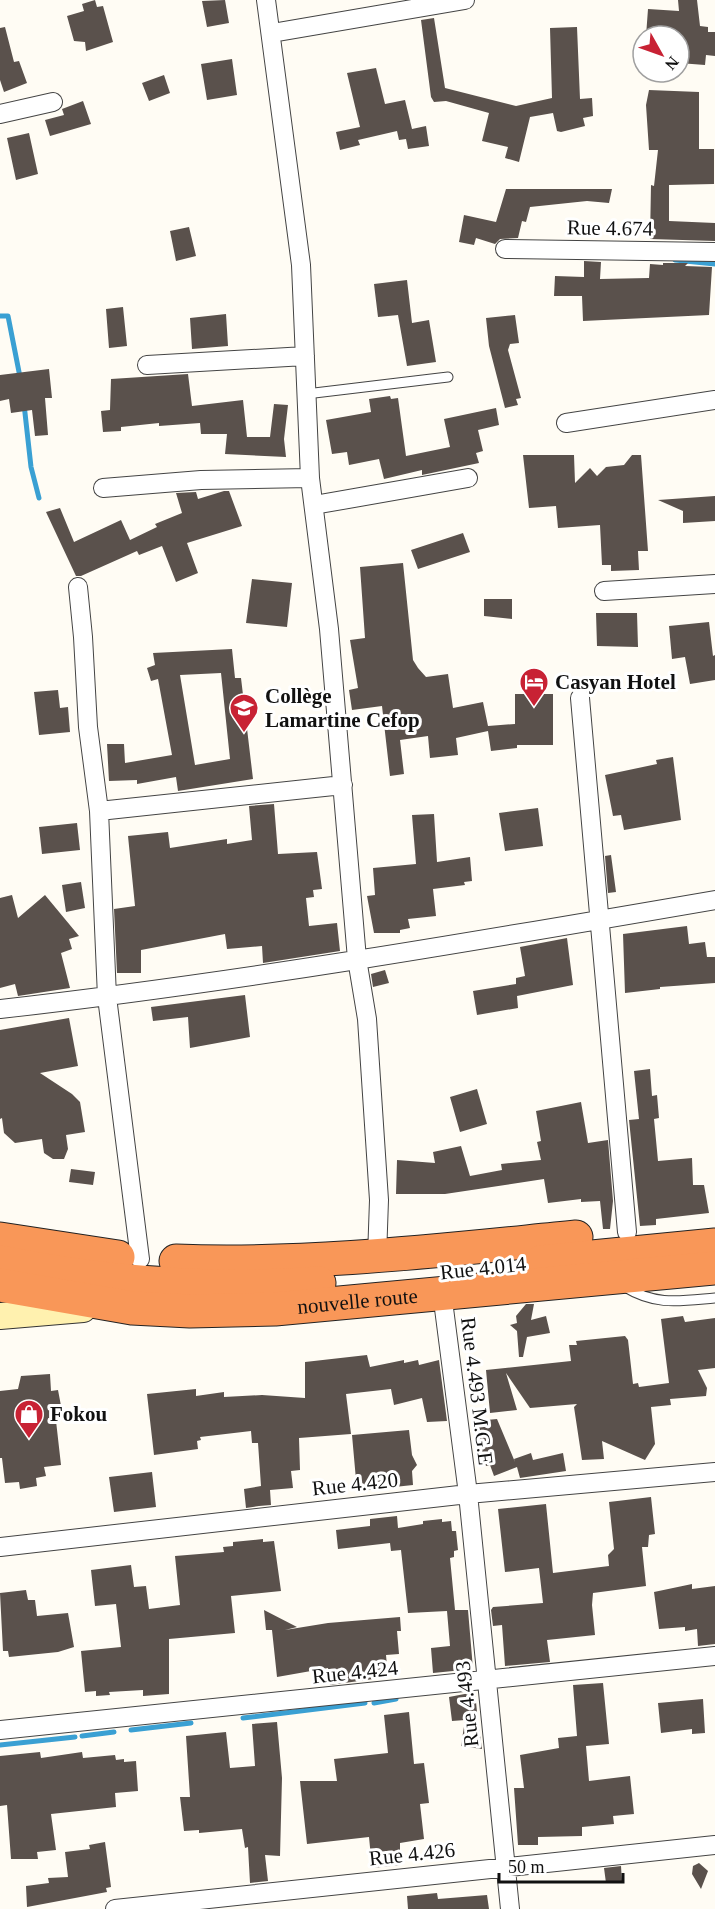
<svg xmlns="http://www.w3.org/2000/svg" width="715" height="1909" viewBox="0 0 715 1909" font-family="'Times New Roman',serif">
	<rect width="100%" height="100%" fill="#fffcf4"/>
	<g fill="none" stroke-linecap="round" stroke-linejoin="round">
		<path stroke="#3aa0d3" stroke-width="5" d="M675 260 715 264
			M0 316H8L20 377
			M24 404 31 467 39 498
			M374 1703 396 1699
			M243 1718 365 1703
			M131 1730 191 1723
			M82 1736 114 1732
			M0 1745 75 1737"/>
	</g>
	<path fill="#5a514c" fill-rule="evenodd" d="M95 0 97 7 103 6 113 42 86 51 85 42 74 41 67 16 84 11 82 4Z
		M225 0 229 23 207 27 202 1Z
		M678 0H697L700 26 708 27V32H715V56L706 55 705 65 679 63V36H646L648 9 679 11Z
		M434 18 445 88 516 106 552 98 550 28 577 27 580 99 592 98 593 116 583 118 585 126 561 132 557 131 553 113 530 117 519 162 505 158 508 147 482 141 489 113 446 101 434 102 431 97 421 20Z
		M5 27 14 62 19 61 27 83 4 92 0 80V28Z
		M232 59 237 95 207 100 201 64Z
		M376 68 385 104 405 100 412 129 426 126 429 146 408 149 406 139 399 140 397 131 358 140 360 145 340 150 336 132 360 127 347 73Z
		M164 75 170 93 149 101 142 83Z
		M649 90 699 92V149H714V184L669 185V221L715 223V241L650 239 651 185 654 186 658 150H649L646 105Z
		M83 101 91 124 50 136 45 120 64 115 62 109Z
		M29 133 38 174 16 180 7 138Z
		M506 189H612L609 203 587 201 530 207 526 222 522 221 518 238 500 239 495 244 476 238 474 245 459 242 464 215 496 222Z
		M189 227 196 256 176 261 170 231Z
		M584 261 601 262 600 279 649 278 650 264 663 265V263H688L685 266 712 267 709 315 583 321 582 296H554L555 276 584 277Z
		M407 280 412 323 429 320 436 362 407 366 398 315 378 317 374 284Z
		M123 307 127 346 109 348 106 309Z
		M226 314 228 346 192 349 190 318Z
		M515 315 519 343 510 344 508 350 521 398 516 399 518 405 505 408 489 346 486 318Z
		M49 369 52 398H45L48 435 35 436 32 410 11 413 9 399 0 401V375Z
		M188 374 192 406 243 400 247 437H270L274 404 288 405 284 439 286 457 225 454 227 434H201L200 423 159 426V423L121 427V431L103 432 101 411 110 410 111 379Z
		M390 396 391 399 398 398 406 456 450 447 444 419 496 408 499 425 478 430 483 451 476 453 479 463 422 475V470L384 479 379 459 349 465 347 452 332 454 326 420 371 412 369 399Z
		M523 455H574L575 483 590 468 597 476 606 467 624 465 632 455H641L648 551H638L639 570 611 571V565H602L600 525 558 528 556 506 529 508Z
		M224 491H229L242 526 187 543 198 573 176 582 162 546 139 555 137 551 81 576H76L46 512 60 508 74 542 121 520 130 540 157 527 155 524 182 513 176 493 196 492 198 499Z
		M715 496V521L683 523V511L658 500Z
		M463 533 470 552 418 569 411 550Z
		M403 563 413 660 418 668 426 677 448 674 453 708 483 702 488 726 515 724V694H553V745H517V748L491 751 488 731 456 738 458 755 430 758 428 736 400 740 404 774 390 776 382 706 352 710 349 690 358 688 350 640 365 638 360 567Z
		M252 579 292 583 287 627 246 623Z
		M484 599H512V619L484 616Z
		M596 613H637L638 647 597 646Z
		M709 622 713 656 715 655V680L690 684 685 657 672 659 669 626Z
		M232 649 235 678H241L253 779 178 791 176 777 137 784V780L109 781 107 744H124L125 763 172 755 158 679 151 681 147 668 155 665 153 653ZM221 673 230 759 195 765 180 675Z
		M58 690 60 708 68 707 70 732 39 735 34 692Z
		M673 757 681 820 624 830 621 815 613 816 605 775 657 764 656 760Z
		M274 804 278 854 317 852 322 889 313 890 314 897 306 898 309 926 337 923 340 951 263 963 262 946 227 949 225 934 141 950V973H117L114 909 135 906 128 836 168 832 170 848 227 839V844L252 840 249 806Z
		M538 808 543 846 505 851 499 813Z
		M434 814 437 862 470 857 472 881 464 882 465 885 433 889 436 916 408 919 410 928 400 930V933H374L367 896 375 895 373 868 416 864 412 815Z
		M77 823 80 850 42 854 39 827Z
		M611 855 616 892 608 893 605 856Z
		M81 882 85 908 66 912 62 885Z
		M12 895 18 918 45 895 79 936 69 939 72 949 61 953 70 988 18 996 15 984 0 988V898Z
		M687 926 689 944 705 942 707 957H715V983L660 987V989L625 993 623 934Z
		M567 938 573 985 517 996 518 1008 477 1015 473 991 516 984V978L525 976 520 947Z
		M385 970 389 983 373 987 371 974Z
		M245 995 250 1037 190 1048 188 1017 153 1021 151 1007Z
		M69 1018 78 1066 40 1073 72 1094 80 1102 85 1132 66 1135 68 1149 64 1159H53L44 1153 42 1139 15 1143 4 1133 2 1118 0 1119V1030Z
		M650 1069 652 1096 657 1095 659 1118 654 1119 658 1161 692 1158 693 1185H704L709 1213 656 1219V1225L640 1226 629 1120 639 1119 634 1071Z
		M477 1089 487 1124 460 1132 450 1097Z
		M581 1102 588 1143 608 1140 613 1201 610 1229H603L600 1201 581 1202V1199L548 1203 544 1179 445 1194H396L397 1160 435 1163 433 1152 461 1146 470 1176 502 1170 501 1164 541 1160 537 1142 541 1141 536 1111Z
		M71 1169 95 1172 93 1185 69 1182Z
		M526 1304H534L531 1320 546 1316 550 1333 527 1337 523 1357H519L517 1331 510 1325 517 1323 516 1316Z
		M683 1316 685 1322 715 1318V1368L698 1370 707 1388 706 1396 670 1399 671 1405 651 1407 655 1444 645 1460 602 1441 604 1459 582 1460 574 1407 577 1404 530 1408 506 1373 517 1410 490 1413 486 1370 571 1361 569 1345H577L576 1341 625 1336 628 1340 633 1384 638 1383 639 1387 669 1383 661 1319Z
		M367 1355 370 1367 404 1360V1363L418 1360 419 1365 439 1360 447 1421 427 1422 422 1398 394 1405 391 1389 346 1394 351 1434 299 1438 300 1470 291 1471 293 1488 270 1490 271 1505 259 1506 246 1508 244 1489 261 1486 258 1443H252L251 1431 200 1437 201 1440 197 1441 198 1449 154 1455 147 1394 196 1389V1396L224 1392V1397L262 1395 305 1398V1362Z
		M50 1374 51 1391 58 1390 62 1411 55 1412 61 1465 44 1467 46 1476 36 1478 37 1486 20 1489 19 1482 5 1483 2 1458H0V1391L18 1389 21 1376Z
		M497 1419 515 1462 514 1459 531 1453 533 1460 563 1453 566 1471 520 1478 517 1467 494 1476 490 1465 486 1466 483 1457 476 1421Z
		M409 1430 412 1455 417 1465 412 1471 413 1485 357 1491 352 1435Z
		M152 1472 156 1507 114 1512 109 1477Z
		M651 1497 655 1534 649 1535 648 1547H642L646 1586 593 1593 592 1605 595 1635 547 1640 550 1662 505 1666 502 1625 493 1626 491 1610 493 1607 543 1603 539 1568 505 1572 498 1509 546 1504 553 1573 609 1566 608 1555 614 1549 609 1502Z
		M397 1516 398 1528 423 1524V1521L442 1519V1522L451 1521 452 1531H456L458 1550 454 1551V1557L450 1558 455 1610H468L473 1669 433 1673 431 1648 450 1646 447 1611 408 1613 401 1550 391 1551 390 1543 338 1549 336 1530 370 1526V1519Z
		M263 1539V1542L274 1541 281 1591 231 1596 235 1633 169 1639V1694L143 1696V1690L109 1692 110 1695 96 1696V1691L85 1692 81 1651 121 1647 116 1604 95 1606 91 1570 131 1565 134 1587 146 1586 149 1609 180 1605 175 1556 224 1552 223 1547 233 1546V1542Z
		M692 1584V1589L715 1586V1644L698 1646 697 1629 685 1631V1627L659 1629 654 1592Z
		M26 1590 28 1600H35L37 1616 68 1613 74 1647 58 1652 9 1657 8 1651H3L0 1593Z
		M264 1610 297 1627 285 1630 328 1623 400 1617 401 1631H397L399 1654 386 1655 388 1677 330 1685 328 1668 277 1677 272 1630H266Z
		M603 1683 609 1744 586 1746 589 1781 630 1776 634 1814 613 1816 614 1824 582 1827V1836L538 1837V1845H518L514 1788H524L520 1755 559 1748 558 1738 577 1736 573 1685Z
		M475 1692 478 1722 482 1749 461 1746 465 1720 452 1721 449 1697Z
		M703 1699 705 1733 692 1734V1729L661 1733 658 1703Z
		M409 1712 414 1764 424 1763 429 1803 420 1804 424 1839 400 1843V1865L372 1868 369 1837 307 1844 300 1781H337L334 1759 388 1753 384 1715Z
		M277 1722 282 1778 280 1856 265 1855 268 1881 250 1883 248 1847 245 1848 242 1829 199 1833V1830L184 1831 180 1797H190L186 1736 226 1732 230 1768 255 1766 252 1724Z
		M40 1752 41 1758 82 1752 83 1758 115 1755 116 1760 124 1759V1762L136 1761 138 1791 115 1793 116 1807 51 1814 56 1850 37 1852 38 1859H11L7 1805 0 1806V1756Z
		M105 1842 111 1887 106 1888 107 1892 27 1907 26 1886 49 1883 48 1878 68 1877 65 1852 90 1849 89 1845Z
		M699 1863 708 1871 701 1889 692 1874 693 1866Z
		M621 1866 622 1882 606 1883 604 1868Z
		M437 1893 438 1899 487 1895 489 1909H408L407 1896Z"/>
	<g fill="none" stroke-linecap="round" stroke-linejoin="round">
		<g stroke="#444" stroke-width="11">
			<path id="lane" d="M306 394 448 377
				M625 1287C656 1306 680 1301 715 1298"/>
		</g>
		<g stroke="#444" stroke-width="20">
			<path id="street" d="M266 0 301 265 310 478 329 629 357 959 367 1019 379 1200 377 1257
				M272 33 465 0
				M0 114 53 102
				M505 249 715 252
				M147 365 305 356
				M566 423 715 400
				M103 488 201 480 310 478
				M314 505 468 478
				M78 587 83 637 88 727 99 811
				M604 591 715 584
				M580 698 627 1232
				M0 1009C239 982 477 941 715 900
				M140 1259 107 997 99 811 343 785
				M442 1293 468 1494 510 1909
				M0 1547 468 1494 715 1472
				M0 1730 715 1656
				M115 1909 715 1845"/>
		</g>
		<g stroke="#333" stroke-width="28">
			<path id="secondary" d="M0 1316 83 1309"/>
		</g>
		<g stroke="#222" stroke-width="35">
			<g id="highway">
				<path d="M0 1239 118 1257"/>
				<path d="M176 1261C309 1266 443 1250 576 1237"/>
				<path d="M0 1262C104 1283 213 1291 319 1283"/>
				<path d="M541 1262 715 1245"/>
				<path id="s1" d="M0 1285 132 1308 190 1311 275 1309 715 1268"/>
			</g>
		</g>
		<use href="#lane" stroke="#fff" stroke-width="9"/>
		<use href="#street" stroke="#fff" stroke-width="18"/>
		<use href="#secondary" stroke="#fff1af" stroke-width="26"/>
		<use href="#highway" stroke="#f99758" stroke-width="33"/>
	</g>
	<defs>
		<g id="hotel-pin" transform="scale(1.5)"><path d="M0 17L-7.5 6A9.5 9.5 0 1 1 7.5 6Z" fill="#c82234" stroke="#fff"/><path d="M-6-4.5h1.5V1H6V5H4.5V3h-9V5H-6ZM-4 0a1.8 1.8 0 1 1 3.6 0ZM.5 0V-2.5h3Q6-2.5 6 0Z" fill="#fff"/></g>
		<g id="school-pin" transform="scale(1.5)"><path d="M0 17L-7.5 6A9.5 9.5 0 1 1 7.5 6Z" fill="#c82234" stroke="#fff"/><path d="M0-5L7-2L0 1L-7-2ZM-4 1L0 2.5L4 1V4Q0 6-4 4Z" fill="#fff"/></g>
		<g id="shop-pin" transform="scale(1.5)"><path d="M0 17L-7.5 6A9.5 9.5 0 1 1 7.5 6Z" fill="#c82234" stroke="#fff"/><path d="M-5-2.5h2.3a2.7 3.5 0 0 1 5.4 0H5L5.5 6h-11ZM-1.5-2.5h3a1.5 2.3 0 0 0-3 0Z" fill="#fff"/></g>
	</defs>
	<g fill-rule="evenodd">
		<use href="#hotel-pin" x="534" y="682"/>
		<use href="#school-pin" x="244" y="708"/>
		<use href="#shop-pin" x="29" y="1414"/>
	</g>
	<g text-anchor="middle" stroke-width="6" stroke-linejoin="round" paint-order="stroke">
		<g font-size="21" fill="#111" stroke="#fff">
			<text transform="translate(610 228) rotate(1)" y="7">Rue 4.674</text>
			<text transform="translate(483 1268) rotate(-6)" y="7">Rue 4.014</text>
			<text dy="7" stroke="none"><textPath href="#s1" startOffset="360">nouvelle route</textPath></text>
			<text transform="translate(477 1391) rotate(83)" y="7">Rue 4.493 M.G.E</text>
			<text transform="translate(355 1484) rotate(-6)" y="7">Rue 4.420</text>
			<text transform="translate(355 1672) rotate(-6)" y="7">Rue 4.424</text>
			<text transform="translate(467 1704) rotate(-96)" y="7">Rue 4.493</text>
			<text transform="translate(412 1854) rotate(-6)" y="7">Rue 4.426</text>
		</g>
		<g font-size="21" font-weight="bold" fill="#111" stroke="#fff" text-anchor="start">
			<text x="555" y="689">Casyan Hotel</text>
			<text x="265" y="703">Collège<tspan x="265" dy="24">Lamartine Cefop</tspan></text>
			<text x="50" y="1421">Fokou</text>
		</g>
	</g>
	<g transform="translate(661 54) rotate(130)"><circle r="28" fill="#ffffff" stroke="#a0a0a0" stroke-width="1.5"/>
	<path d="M0-4.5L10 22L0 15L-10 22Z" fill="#c82234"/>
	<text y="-9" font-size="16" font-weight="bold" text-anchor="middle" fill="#111111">N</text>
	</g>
	<path d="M499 1873v9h124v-9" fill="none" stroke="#111111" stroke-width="3"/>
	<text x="508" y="1873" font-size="18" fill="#111111" stroke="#ffffff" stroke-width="4.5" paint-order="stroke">50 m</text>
</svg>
